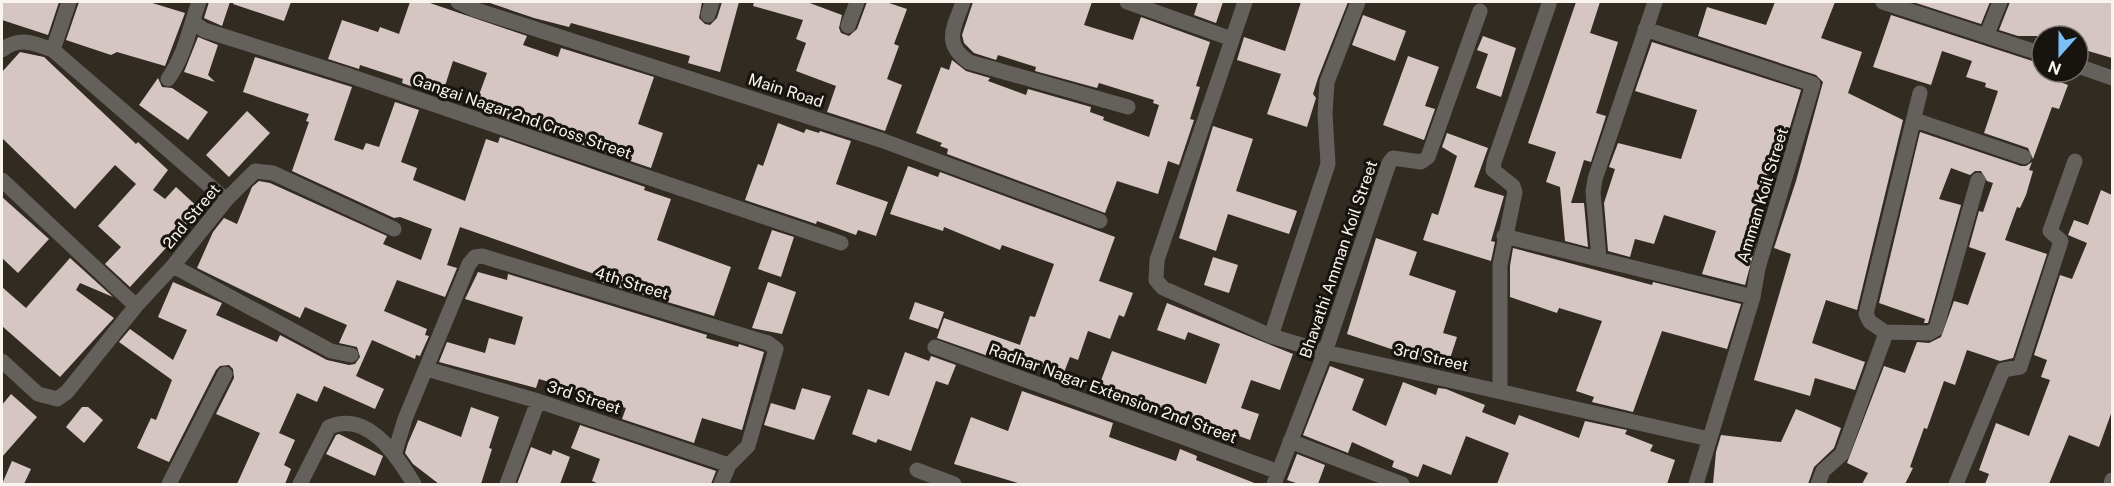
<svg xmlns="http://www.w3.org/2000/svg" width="2114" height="486" viewBox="0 0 2114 486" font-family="'Public Sans',sans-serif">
	<rect width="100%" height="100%" fill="#322b22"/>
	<path fill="#d6c6c3" d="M2 2H59L48 35 2 20Z
		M79 2H149L185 13 165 66 117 52 111 55 66 40Z
		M209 2H230L222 26 204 18Z
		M234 2H291L284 21 233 4Z
		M410 2H427L527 36 523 45 558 57 561 48 654 77 638 124 663 133 651 168 507 119 508 114 476 103 487 73 453 61 443 92 427 86 425 91 402 83 403 79 360 65 359 69 328 59 342 20 378 32 380 27 399 34Z
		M487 2H702L699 18 705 24 710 25 717 18 722 2H739L720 72 688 63 690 56 571 23 569 27 534 18Z
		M754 2H807L842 15 839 28 841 33 849 36 857 29 867 2H886L907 9 894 44 899 46 887 79 902 85 885 131 827 112 836 86 796 71 806 43 796 39 803 20 753 6Z
		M973 2H1092L1084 25 1133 40 1141 17 1210 42 1196 86 1200 87 1190 119 1194 120 1179 165 1168 161 1158 194 1117 181 1105 213 947 154 948 149 940 146 942 143 916 133 941 67 949 70 952 60 966 71 990 78 988 81 1026 95 1028 89 1091 107 1090 112 1104 117 1103 120 1149 137 1159 105 1153 103 1154 100 1099 83 1097 88 1035 71 1036 67 998 55 996 60 974 53 964 43 962 35Z
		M1198 2H1223L1216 23 1194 15Z
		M1301 2H1348L1318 78 1313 94 1316 98 1307 127 1267 114 1281 74 1237 60 1244 37 1285 51Z
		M1576 2H1600L1590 33 1618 42 1596 113 1606 116 1591 162 1584 160 1571 203H1584L1588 247 1565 241 1560 187 1546 182 1556 152 1528 143Z
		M1775 2H1835L1821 38 1862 52 1848 93 1903 120 1857 310 1826 300 1812 343 1865 362 1855 390 1815 378 1810 396 1754 380 1791 254 1774 248 1796 181 1823 82 1816 75 1698 36 1707 7 1766 25Z
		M1913 2H1990L1981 24Z
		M2010 2H2112V58L2078 48V36H2018L1999 30Z
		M1363 15 1406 31 1395 61 1352 45Z
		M1891 15 2042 64V72H2052L2050 78 2068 85 2059 109 2052 107 2033 159 2028 148 1984 133 1998 91 1985 87 1986 83 1966 77 1972 61 1942 51 1931 85 1873 67Z
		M1483 36 1516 48 1501 97 1476 88 1488 54 1477 50Z
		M198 37 218 45 208 75 215 82 184 72Z
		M1652 42 1801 90 1776 174 1768 172 1755 211 1764 214 1745 285 1702 274 1716 231 1664 215 1654 244 1635 239 1630 257 1608 251 1604 203 1615 169 1609 167 1618 143 1681 159 1697 110 1635 91Z
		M20 52 44 57 136 144 138 142 168 170 153 190 165 199 176 187 201 210 130 287 105 264 121 247 98 226 136 184 115 165 75 209 2 138V72Z
		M1408 56 1439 67 1425 106 1435 109 1424 140 1383 125Z
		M255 57 352 87 334 140 363 150 366 143 379 147 395 102 419 110 401 162 417 168 413 180 465 201 486 139 498 143 500 137 645 187 644 190 671 199 657 240 731 267 714 316 601 282 603 277 460 227 447 265 457 268 445 297 397 280 384 311 427 329 425 335 429 336 420 356 416 355 415 359 372 340 356 376 384 389 375 409 324 386 317 402 297 393 279 433 295 440 284 465 291 469 285 484H237L260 433 216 414 234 378 233 369 229 365 220 366 216 370 169 462 137 448 151 418 156 420 172 380 119 342 130 329 173 360 187 330 158 317 173 282 222 303 216 315 277 342 280 335 327 360 349 365 355 364 360 357 357 347 339 343 347 325 305 307 300 318 197 268 213 232 224 218 237 224 252 187 259 181 270 183 387 236 383 244 421 260 432 229 400 217 394 218 292 171 309 122 306 121 309 114 243 92Z
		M158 78 162 87 172 88 208 112 188 140 139 105Z
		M247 111 270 133 229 177 206 155Z
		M778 123 804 133 806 129 819 133 820 131 851 141 836 184 888 202 876 236 858 230 856 235 817 221 816 224 745 200 758 164 763 166Z
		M1213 126 1253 139 1236 191 1297 211 1289 234 1228 214 1216 251 1179 238Z
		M1920 132 2021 166H2026L2032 162 2029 170 2033 171 2026 195 2020 208 2017 207 2005 240 2047 254 2013 358 2000 361 1967 350 1955 385 1944 381 1927 429 1924 428 1910 467 1913 468 1905 484H1862L1868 473 1847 463 1884 366 1905 373 1917 342 1929 343 1941 337 1954 301 1968 305 1986 253 1969 247 1979 211 1983 212 1993 183 1987 181 1981 171H1975L1970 175 1951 168 1939 199 1961 205 1928 323H1924L1925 319 1879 303Z
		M1447 133 1488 148 1474 187 1504 196 1491 241 1495 242 1491 261 1423 240 1432 213 1438 215 1457 156 1442 147Z
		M908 166 938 177 940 172 1115 237 1099 281 1133 293 1124 317 1119 315 1110 339 1088 331 1078 360 1070 357 1063 375 1037 365 1034 372 937 338 944 318 1020 345 1030 316 1035 317 1054 264 1002 245 1000 250 944 227 943 231 890 214Z
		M2101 190 2112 195V411L2099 447 2069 435 2049 484H1985L1989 474 1979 470 1996 423 2029 436 2050 380 2041 377 2047 360 2034 355 2060 275 2072 279 2087 243 2068 235 2074 220 2088 225Z
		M2 197 49 239 18 273 2 258Z
		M772 230 794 237 781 277 758 269Z
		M1376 238 1417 252 1409 275 1456 291 1443 333 1457 337 1447 368 1347 334Z
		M1513 248 1652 285 1653 282 1741 304 1727 349 1662 331 1633 412 1592 402 1594 397 1576 391 1602 321 1559 308 1557 313 1510 297V266Z
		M1213 257 1238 265 1229 293 1204 285Z
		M70 258 113 297 80 283 76 290 114 318 60 377 2 326V287L26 308Z
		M478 272 507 280 508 274 707 335 706 338 738 347 739 344 764 352 742 430 702 418 694 443 622 419 626 408 606 402 607 399 539 379 536 388 439 362 447 342 485 353 489 338 515 345 523 317 465 299Z
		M768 282 796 292 782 334 752 328Z
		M915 302 944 312 938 329 909 319Z
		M1167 303 1293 354 1280 390 1251 380 1241 408 1259 414 1250 440 1099 386 1112 351 1206 384 1220 344 1188 332 1185 340 1157 330Z
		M905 352 929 361 931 356 956 365 948 385 936 381 911 451 878 439 876 443 852 434 868 389 889 396Z
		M1330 366 1364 379 1352 410 1386 426 1403 382 1436 395 1438 388 1446 389 1485 405 1482 412 1515 425 1519 415 1579 438 1585 421 1627 430 1625 434 1653 445 1650 451 1675 460 1667 484H1497L1509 453 1466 436 1451 475 1423 464 1418 477 1392 467 1394 461 1352 442 1348 453 1303 435Z
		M802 388 831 396 814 440 764 425 771 403 795 410Z
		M1022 391 1113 423 1109 437 1176 461 1180 449 1197 456 1196 460 1257 484H1021L954 464 971 417 1008 431Z
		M11 394 37 417 2 457V405Z
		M82 407H88L103 420 84 443 66 427Z
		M471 407 499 417 489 448 492 449 481 484H439L413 464 405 453 408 443 418 420 461 437Z
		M1796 409 1841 428 1834 448 1814 467 1808 484H1713L1716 452 1721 435 1781 442Z
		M580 425 716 471 711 484H599L592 481 600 459 571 448Z
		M339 434 383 456 375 476 326 454 336 435Z
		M531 447 551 455 553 450 570 457 560 484H517Z
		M1297 454 1325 465 1318 484H1299L1287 480Z
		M12 461 31 469 24 484H2Z"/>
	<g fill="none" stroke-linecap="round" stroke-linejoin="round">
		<path stroke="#64615c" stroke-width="15" d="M458 2 473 9 881 140 1100 221
			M963 2C954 28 942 43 969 62L1128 107
			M1127 2 1232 39
			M1245 2 1157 260 1156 280 1163 288 1271 336 1325 352 1709 439
			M1883 2 2042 54
			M708 15 712 2
			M193 22 204 30 350 76 841 243
			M848 26 857 2
			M1645 29 1813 84 1758 268 1753 297 1696 484
			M1987 34 2000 2
			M2 50C19 36 33 43 53 50L226 200
			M53 50 69 2
			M2078 66 2112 78
			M168 79C185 55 189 29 199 2
			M1915 120 2024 157
			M2 180 136 306
			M1504 236 1753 297
			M1599 258 1593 192 1595 179 1655 2
			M173 266 331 351 351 355
			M1885 332 1929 333 1936 329 1978 180
			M1271 336 1328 164 1325 114 1327 82 1358 2
			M935 347 1279 472
			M2 361 38 394 57 399 67 392 136 306 173 266 226 200 255 171 273 173 394 229
			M427 369 538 401 729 465
			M1500 391V265L1515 192 1513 186 1493 170 1494 162 1549 4
			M1290 441 1402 484
			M395 452 405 419 469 264 475 257 482 256 768 343 776 349 748 446 729 465
			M917 470 954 484
			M169 484 225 374
			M300 484 329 427C368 410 397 456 414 484
			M507 484 538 401
			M721 484 729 465
			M1274 484 1325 352 1389 163 1393 158 1421 162 1428 157 1480 11
			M1818 484 1823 471 1842 454 1885 336V332L1870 322 1866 314 1920 93
			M1956 484 2003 370 2020 367 2061 241 2050 231 2075 161
			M2111 484 2112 480"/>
	</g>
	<g text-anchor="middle" stroke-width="6" stroke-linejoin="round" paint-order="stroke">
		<g font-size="16" fill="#f9f4ee" stroke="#171410">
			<text transform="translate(786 90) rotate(18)" y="6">Main Road</text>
			<text transform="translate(522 116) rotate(19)" y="6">Gangai Nagar 2nd Cross Street</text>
			<text transform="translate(1762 195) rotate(-73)" y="6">Amman Koil Street</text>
			<text transform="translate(191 216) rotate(-50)" y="6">2nd Street</text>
			<text transform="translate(1338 259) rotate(-71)" y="6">Bhavathi Amman Koil Street</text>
			<text transform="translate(632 283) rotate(17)" y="6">4th Street</text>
			<text transform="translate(1431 357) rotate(13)" y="6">3rd Street</text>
			<text transform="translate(1113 393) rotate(20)" y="6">Radhar Nagar Extension 2nd Street</text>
			<text transform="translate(584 397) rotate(18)" y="6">3rd Street</text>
		</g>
	</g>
	<rect width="2114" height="486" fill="none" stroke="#f9f4ee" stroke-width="6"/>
	<g transform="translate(2060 54) rotate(201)"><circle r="28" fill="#171410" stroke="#716e69" stroke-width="1.5"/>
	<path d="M0-4.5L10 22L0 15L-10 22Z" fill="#7bbef8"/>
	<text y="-9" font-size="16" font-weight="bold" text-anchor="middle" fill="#f9f4ee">N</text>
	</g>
</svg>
